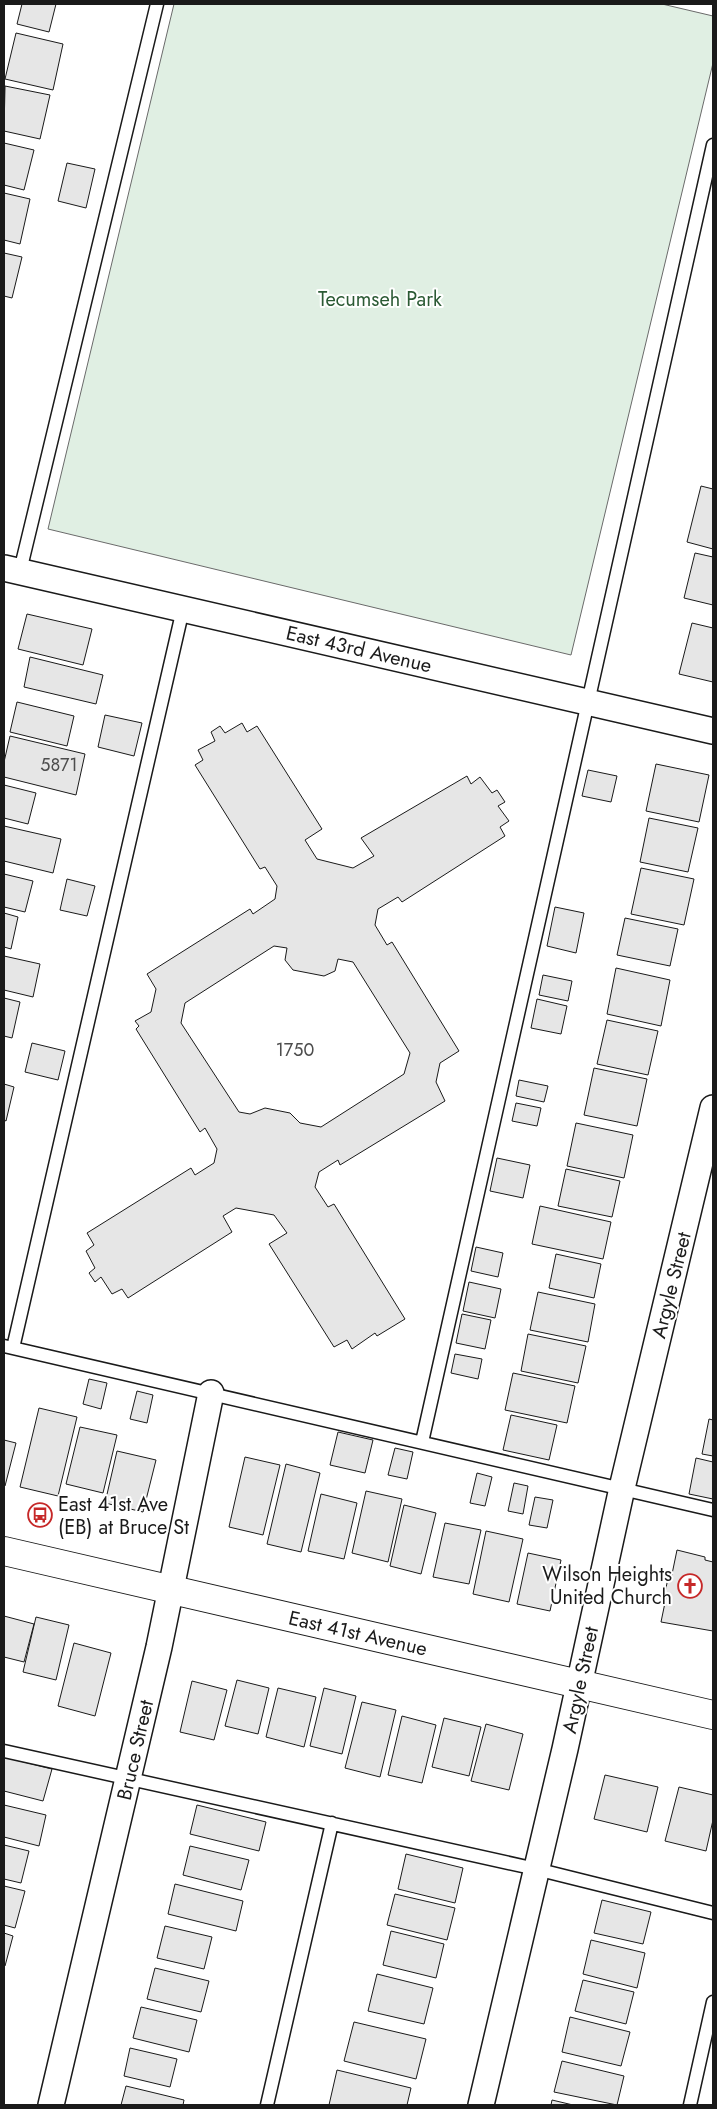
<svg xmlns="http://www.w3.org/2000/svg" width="717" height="2109" viewBox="0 0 717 2109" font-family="Jost,sans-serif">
	<rect width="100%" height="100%" fill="#fff"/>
	<path fill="#e0efe3" stroke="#6a6a6a" d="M174 4H662L713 16V63L571 655 48 529Z"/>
	<path fill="#e6e6e6" stroke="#1a1a1a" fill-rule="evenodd" d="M22 4H56L49 32 17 24Z
		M16 33 63 44 53 90 5 79Z
		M5 86 50 95 40 139 4 131Z
		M4 143 34 150 24 190 4 185Z
		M67 163 95 169 86 208 58 201Z
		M4 193 30 199 20 244 4 240Z
		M4 253 22 257 12 298 4 296Z
		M701 486 713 489V549L687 542Z
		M695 553 713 557V605L684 598Z
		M27 614 92 629 83 665 18 649Z
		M692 623 713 628V682L679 674Z
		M30 657 103 675 96 704 24 687Z
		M17 702 74 716 67 746 10 732Z
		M105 715 142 723 134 756 98 747Z
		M242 723 247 732 257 726 322 829 305 840 317 859 353 868 374 856 361 838 467 776 471 784 480 777 492 793 497 790 505 802 498 806 509 821 500 827 505 836 402 902 398 897 378 909 375 925 387 945 392 942 459 1051 440 1063 436 1082 445 1101 340 1165 338 1160 319 1172 315 1187 328 1207 334 1204 405 1319 377 1336 375 1333 352 1349 347 1340 334 1347 269 1244 287 1233 274 1215 236 1208 223 1216 232 1232 128 1298 122 1289 112 1294 101 1277 95 1282 89 1273 95 1268 86 1251 94 1245 87 1233 191 1168 195 1175 214 1163 217 1149 205 1128 200 1132 136 1029 139 1026 135 1021 151 1012 156 989 147 974 250 909 253 914 275 899 277 886 265 867 260 869 195 765 203 760 198 750 215 741 211 732 220 726 225 733ZM274 946 287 948 285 960 293 970 324 976 335 971 338 959 353 962 410 1053 404 1074 321 1127 300 1123 290 1113 265 1108 250 1114 239 1112 181 1023 185 1003Z
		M10 736 85 754 76 795 4 777V762Z
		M656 764 709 775 699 822 646 811Z
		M588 770 617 776 611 802 582 796Z
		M4 785 36 793 28 824 4 818Z
		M649 818 698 828 688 872 640 862Z
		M4 826 61 839 53 873 4 861Z
		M641 868 694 879 684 925 631 914Z
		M4 874 33 881 25 912 4 907Z
		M67 879 95 886 87 916 60 910Z
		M555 907 584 913 576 953 547 946Z
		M4 913 18 917 11 949 4 947Z
		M625 918 678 929 670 966 617 955Z
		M4 956 40 964 33 997 4 990Z
		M616 968 670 980 661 1026 607 1014Z
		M543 975 572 981 568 1001 539 995Z
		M4 998 20 1002 12 1038 4 1036Z
		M537 999 567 1006 561 1034 531 1028Z
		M607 1020 658 1031 648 1075 597 1064Z
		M32 1043 65 1051 58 1080 25 1072Z
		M594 1068 647 1079 637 1126 584 1115Z
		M519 1080 548 1086 544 1102 516 1096Z
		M4 1084 14 1087 6 1121 4 1120Z
		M516 1103 541 1108 537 1126 512 1121Z
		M576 1123 633 1135 624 1178 567 1166Z
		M497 1158 530 1165 523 1198 490 1191Z
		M566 1169 620 1181 612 1217 558 1206Z
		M540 1206 611 1222 603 1259 532 1244Z
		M476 1247 503 1253 498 1277 471 1271Z
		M556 1254 601 1264 594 1298 549 1288Z
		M469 1282 501 1289 495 1318 463 1311Z
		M538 1292 595 1304 588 1342 530 1330Z
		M462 1314 491 1320 485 1349 456 1343Z
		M528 1334 586 1346 578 1383 521 1371Z
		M455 1354 482 1359 478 1379 451 1373Z
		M513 1373 575 1386 567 1423 505 1410Z
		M89 1379 107 1383 101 1409 83 1404Z
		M137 1391 153 1395 147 1423 130 1419Z
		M39 1408 77 1417 58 1496 20 1487Z
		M511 1415 557 1425 549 1460 503 1450Z
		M709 1419 713 1420V1456L702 1454Z
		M80 1427 117 1435 103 1493 66 1484Z
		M338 1432 373 1440 365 1473 330 1465Z
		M4 1440 16 1443 5 1486 4 1485Z
		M395 1448 413 1452 407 1479 388 1475Z
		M117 1451 156 1460 143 1512 105 1503Z
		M245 1457 280 1465 263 1535 229 1527Z
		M696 1458 713 1462V1499L689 1494Z
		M286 1464 320 1473 301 1552 267 1544Z
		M477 1473 492 1477 485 1506 470 1503Z
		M514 1483 528 1486 523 1514 508 1511Z
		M366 1491 402 1499 388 1562 352 1553Z
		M321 1494 357 1503 344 1559 308 1551Z
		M535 1497 553 1500 547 1528 529 1525Z
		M404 1505 436 1513 421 1574 390 1566Z
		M445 1523 481 1530 469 1584 433 1577Z
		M486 1531 523 1539 509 1602 473 1594Z
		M677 1550 705 1557V1560L713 1562V1631L661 1622 667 1593H665L668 1578 671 1579Z
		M528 1553 561 1560 550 1611 517 1604Z
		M4 1616 34 1624 24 1662 4 1657Z
		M36 1617 69 1625 56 1680 23 1672Z
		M74 1643 111 1653 95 1716 58 1706Z
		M237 1680 269 1688 258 1734 225 1726Z
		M192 1681 227 1690 214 1740 180 1732Z
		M278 1688 316 1697 304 1747 266 1737Z
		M324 1688 356 1696 342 1754 310 1746Z
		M362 1702 396 1710 380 1777 345 1768Z
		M402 1716 436 1725 422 1783 388 1775Z
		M444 1718 481 1727 469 1776 432 1767Z
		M486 1724 523 1734 509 1790 471 1781Z
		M4 1757 52 1769 43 1801 4 1791Z
		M605 1775 658 1787 647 1832 594 1819Z
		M679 1787 713 1795V1820L706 1851 665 1841Z
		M4 1805 46 1815 39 1846 4 1837Z
		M197 1805 266 1822 259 1851 190 1834Z
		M4 1845 29 1851 21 1883 4 1879Z
		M190 1846 249 1860 241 1890 183 1875Z
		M406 1854 463 1868 455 1903 398 1889Z
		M175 1884 243 1901 236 1931 168 1914Z
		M4 1886 25 1891 15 1928 4 1925Z
		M395 1894 455 1908 447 1940 387 1925Z
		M602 1900 651 1912 643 1944 594 1933Z
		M165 1926 212 1937 204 1969 157 1958Z
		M391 1931 444 1944 436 1978 383 1965Z
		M4 1933 13 1936 5 1966H4Z
		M591 1940 645 1953 637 1988 583 1974Z
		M155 1968 209 1981 201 2012 147 1999Z
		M377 1974 433 1988 424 2024 368 2011Z
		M583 1980 634 1992 626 2024 575 2011Z
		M141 2007 197 2020 189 2052 133 2038Z
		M570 2017 630 2032 621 2066 562 2052Z
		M354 2022 426 2039 416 2079 344 2061Z
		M130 2048 177 2059 170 2087 124 2076Z
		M562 2061 624 2076 617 2105 554 2092Z
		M337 2070 411 2088 407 2105H329Z
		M126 2086 184 2100 183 2105H121Z
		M552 2100 573 2105H551Z"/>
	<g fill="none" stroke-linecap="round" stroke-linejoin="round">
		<g stroke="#1a1a1a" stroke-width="15">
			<path id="service" d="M20 571 157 4
				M4 1346 713 1510
				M13 1348 183 609
				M422 1442 713 145
				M4 1751 536 1869 713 1913
				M267 2105 332 1823
				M690 2105 713 2002"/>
		</g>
		<g stroke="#1a1a1a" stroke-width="28">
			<path id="minor" d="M4 568 713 731
				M51 2105 159 1647 211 1393
				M481 2105 565 1749 622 1488 713 1108"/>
		</g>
		<g stroke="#1a1a1a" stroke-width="30">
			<path id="secondary" d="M4 1551 713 1715"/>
		</g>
		<use href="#service" stroke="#fff" stroke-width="12"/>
		<use href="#minor" stroke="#fff" stroke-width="25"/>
		<use href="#secondary" stroke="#fff" stroke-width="28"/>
	</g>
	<defs>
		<g id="bus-ring" transform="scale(1.25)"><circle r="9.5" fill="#fff" stroke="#c62828" stroke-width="1.5"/><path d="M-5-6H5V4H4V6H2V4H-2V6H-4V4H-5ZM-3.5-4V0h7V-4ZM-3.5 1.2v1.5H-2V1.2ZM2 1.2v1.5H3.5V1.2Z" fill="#c62828"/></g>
		<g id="church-ring" transform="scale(1.25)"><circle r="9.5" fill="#fff" stroke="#c62828" stroke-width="1.5"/><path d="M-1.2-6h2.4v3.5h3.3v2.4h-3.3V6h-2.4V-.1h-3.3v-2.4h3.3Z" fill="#c62828"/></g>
	</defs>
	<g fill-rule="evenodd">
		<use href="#bus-ring" x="40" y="1515"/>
		<use href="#church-ring" x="690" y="1586"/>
	</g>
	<g text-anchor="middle" stroke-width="4" stroke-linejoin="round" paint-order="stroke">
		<g font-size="18" fill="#4d4d4d">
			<text x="59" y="771">5871</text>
			<text x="295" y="1056">1750</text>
		</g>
		<g font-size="20" fill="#2b5a34" stroke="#fff">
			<text x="380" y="306">Tecumseh Park</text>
		</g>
		<g font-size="20" fill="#1a1a1a" stroke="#fff">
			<text transform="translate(359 649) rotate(13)" y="7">East 43rd Avenue</text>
			<text transform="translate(671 1285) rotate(-76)" y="7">Argyle Street</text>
			<text transform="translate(358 1633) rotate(13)" y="7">East 41st Avenue</text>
			<text transform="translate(580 1680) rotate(-78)" y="7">Argyle Street</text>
			<text transform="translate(135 1750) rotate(-77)" y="7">Bruce Street</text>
		</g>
		<g font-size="20" fill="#1a1a1a" stroke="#fff" text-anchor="start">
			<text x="58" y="1511">East 41st Ave<tspan x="58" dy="23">(EB) at Bruce St</tspan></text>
			<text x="672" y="1581" text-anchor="end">Wilson Heights<tspan x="672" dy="23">United Church</tspan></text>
		</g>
	</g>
	<rect width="717" height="2109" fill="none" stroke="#1a1a1a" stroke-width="10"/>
</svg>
